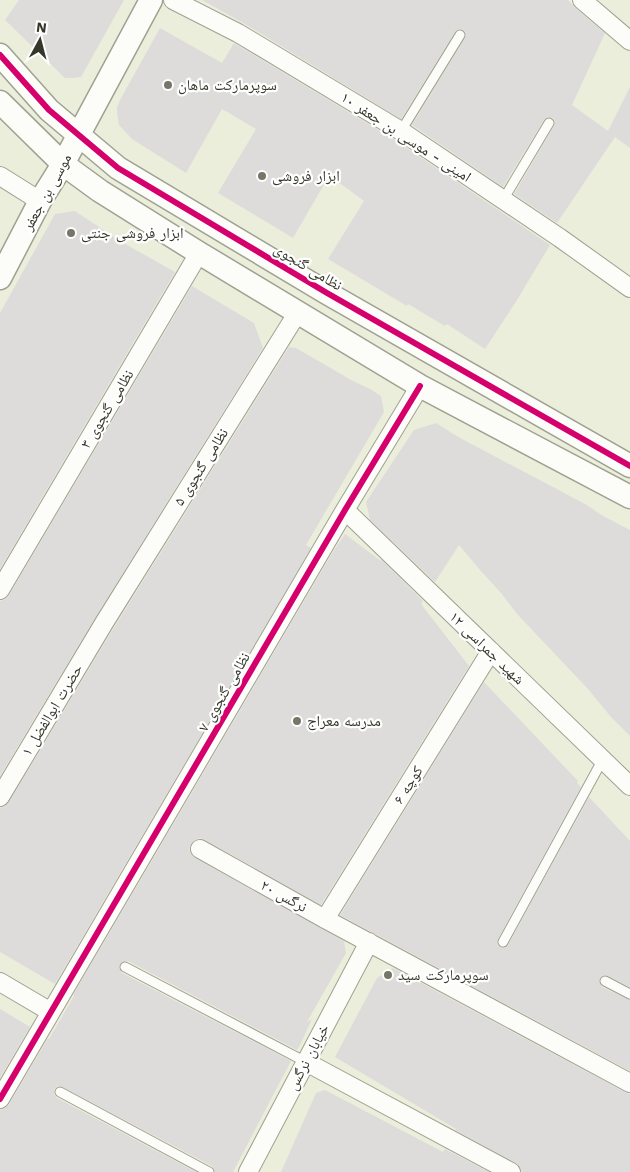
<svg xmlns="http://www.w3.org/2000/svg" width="630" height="1172" viewBox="0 0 630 1172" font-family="'Work Sans','Noto Naskh Arabic',sans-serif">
	<rect width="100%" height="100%" fill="#ebeeda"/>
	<path fill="#dddcdb" d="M19 0H124L81 77 72 78H65L5 20Z
		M202 0H568L575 8 605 33 572 105 608 131 630 87V148L615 137 557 223 514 194 554 126 555 123 553 118 549 117 544 120 503 187 412 125 465 38 466 35 464 30 460 29 455 32 401 119 245 24Z
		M160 28 222 63 234 43 395 140 550 245 517 300 485 349 447 324 445 326 408 304 407 306 328 259 364 201 348 189 329 176 293 238 218 193 256 129 222 109 186 173 132 139 119 125 117 113V107L120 100Z
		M75 211 120 241 175 272 0 569V313L55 214Z
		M192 286 254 323 263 348 95 618 0 776V601L6 599 9 595Z
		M289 347 296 348 353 381 370 389 381 396 384 412 306 545 311 548 55 984 0 952V808L6 806 9 802 113 629Z
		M436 423 460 438 585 504 603 516 630 530V736L611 717 588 689 518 615 501 593 480 570 459 545 435 582 370 520 366 502 414 430Z
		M345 534 381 561V559L423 601 421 604 469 666 321 905 205 840 200 838 195 840 191 844 189 850 191 854 195 858 344 941 346 953 307 1022 312 1019 300 1045 297 1050 128 961 122 962 119 967 120 970 122 973 291 1061 233 1172H215L212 1166 60 1086H57L54 1090V1095L57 1098 196 1172H0V1110L5 1108 9 1104 48 1038 49 1039 74 996 73 995 331 555Z
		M484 682 578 781 577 783 581 787 498 939 497 943 498 946 504 948 508 945 589 797 630 841V987L605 975 601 976 599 981 600 984 602 987 630 1000V1071L340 915Z
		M393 968 625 1092 630 1094V1172H522L520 1167 516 1163 455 1130 456 1129 335 1057 377 978Z
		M0 1009 30 1027 0 1078Z
		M325 1090 443 1152 445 1149 489 1172H281L316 1093Z"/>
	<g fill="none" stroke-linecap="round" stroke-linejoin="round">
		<g stroke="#9fa191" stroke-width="11">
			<path id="service" d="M401 131 460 35
				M503 200 549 123
				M503 942 603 759
				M125 967 306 1062
				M605 981 630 994
				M60 1092 209 1172"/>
		</g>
		<g stroke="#9fa191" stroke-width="20">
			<path id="minor" d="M173 0 238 33 401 131 560 238 630 288
				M582 0 630 41
				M0 176 40 201
				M345 510 630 786
				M0 590 199 253
				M0 797 104 623 298 312
				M200 849 325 919 630 1083
				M325 919 491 651
				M0 982 51 1012
				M306 1062 511 1172
				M0 1099 345 510 420 386
				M248 1172 369 942"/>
		</g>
		<g stroke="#9fa191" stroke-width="25">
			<path id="tertiary" d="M0 55 49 110 118 168 327 293 630 466
				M0 102 63 164 100 191 199 253 420 386 630 497
				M0 278 40 201 63 164 151 0"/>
		</g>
		<use href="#service" stroke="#fcfcf9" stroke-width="9"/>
		<use href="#minor" stroke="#fcfcf9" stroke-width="18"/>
		<use href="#tertiary" stroke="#fcfcf9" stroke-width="22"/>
		<g stroke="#fff" stroke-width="9">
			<path id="cycleway" d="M0 55 49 110 118 168 327 293 630 466
				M0 1099 345 510 420 386"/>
		</g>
		<use href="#cycleway" stroke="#d6006c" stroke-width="6"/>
	</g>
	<g fill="#757867" stroke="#fff" stroke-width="2">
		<circle cx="168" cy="85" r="5"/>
		<circle cx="262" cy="176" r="5"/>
		<circle cx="71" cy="233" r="5"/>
		<circle cx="297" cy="721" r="5"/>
		<circle cx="388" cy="975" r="5"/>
	</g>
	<g text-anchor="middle" stroke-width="4.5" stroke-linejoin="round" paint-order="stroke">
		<g font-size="15" fill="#353829" stroke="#fff" text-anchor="start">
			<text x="178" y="90">سوپرمارکت ماهان</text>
			<text x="272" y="181">ابزار فروشی</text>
			<text x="81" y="238">ابزار فروشی جنتی</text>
			<text x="307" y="726">مدرسه معراج</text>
			<text x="398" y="980">سوپرمارکت سید</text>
		</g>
		<g font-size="15" fill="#353829" stroke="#fff">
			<text transform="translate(406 137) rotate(33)" y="5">امینی - موسی بن جعفر ۱۰</text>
			<text transform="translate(47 192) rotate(-61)" y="5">موسی بن جعفر</text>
			<text transform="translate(308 267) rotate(31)" y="5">نظامی گنجوی</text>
			<text transform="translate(107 409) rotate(-59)" y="5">نظامی گنجوی ۳</text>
			<text transform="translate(201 467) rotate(-58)" y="5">نظامی گنجوی ۵</text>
			<text transform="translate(487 648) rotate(44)" y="5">شهید جمراسی ۱۲</text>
			<text transform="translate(224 692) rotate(-60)" y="5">نظامی گنجوی ۷</text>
			<text transform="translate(52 710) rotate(-59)" y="5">حضرت ابوالفضل ۱</text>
			<text transform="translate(408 785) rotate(-58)" y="5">کوچه ۶</text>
			<text transform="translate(284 896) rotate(29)" y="5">نرگس ۲۰</text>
			<text transform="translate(308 1057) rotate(-62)" y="5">خیابان نرگس</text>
		</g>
	</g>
	<g transform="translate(40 40) rotate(7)" stroke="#ffffff" stroke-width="4" paint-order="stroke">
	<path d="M0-4L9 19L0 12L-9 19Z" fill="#353829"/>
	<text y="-8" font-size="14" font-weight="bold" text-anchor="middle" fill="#353829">N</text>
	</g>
</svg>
